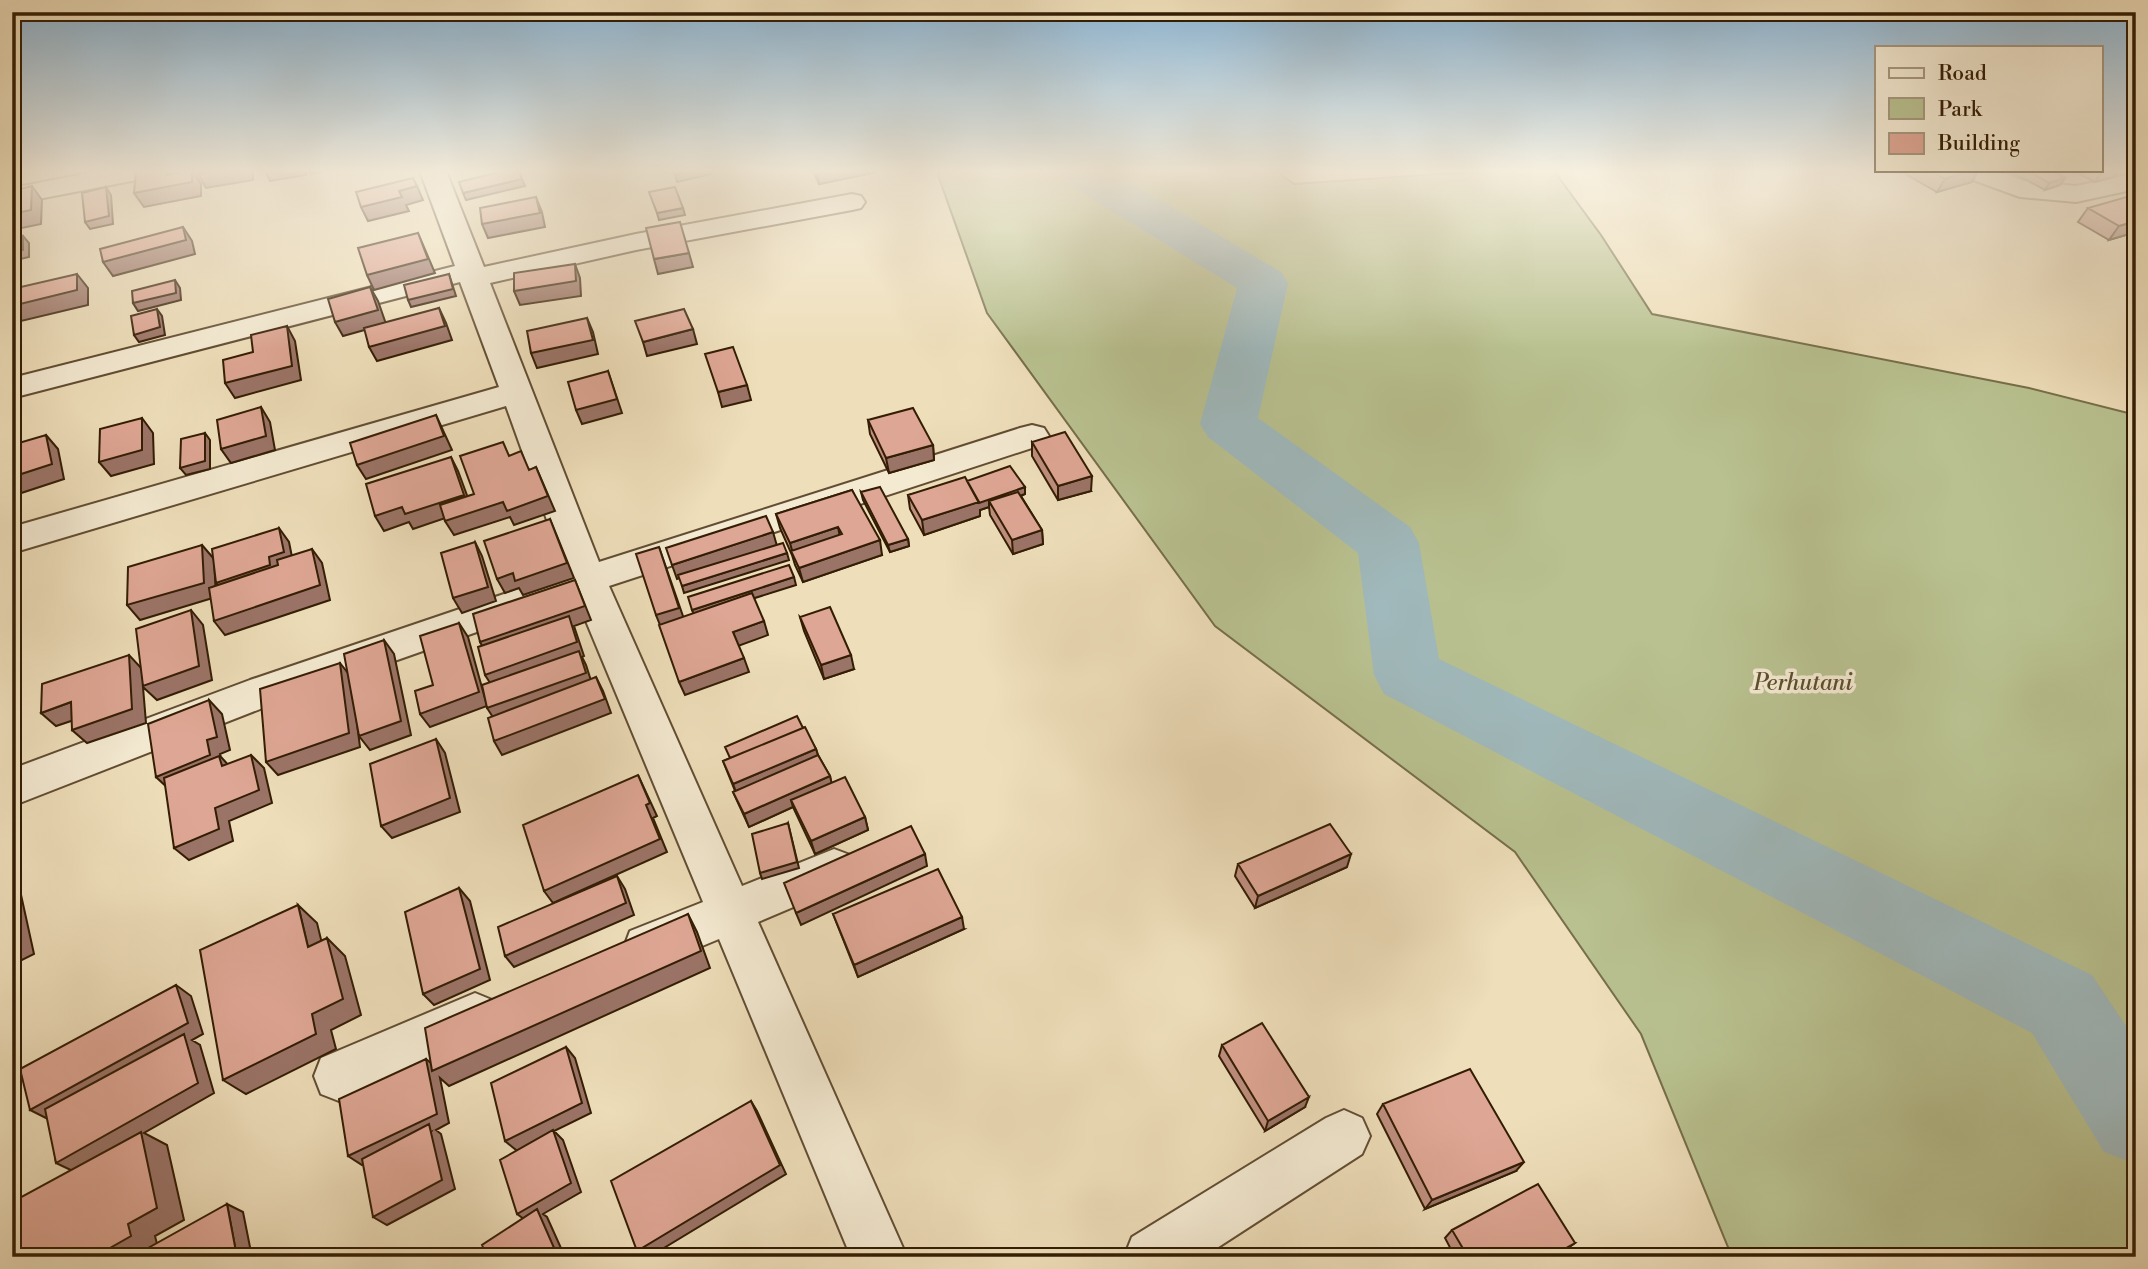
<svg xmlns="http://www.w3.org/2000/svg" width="2148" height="1269" viewBox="0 0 2148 1269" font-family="'Libre Bodoni',serif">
	<rect width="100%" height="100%" fill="#eedeba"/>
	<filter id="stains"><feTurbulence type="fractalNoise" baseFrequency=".00286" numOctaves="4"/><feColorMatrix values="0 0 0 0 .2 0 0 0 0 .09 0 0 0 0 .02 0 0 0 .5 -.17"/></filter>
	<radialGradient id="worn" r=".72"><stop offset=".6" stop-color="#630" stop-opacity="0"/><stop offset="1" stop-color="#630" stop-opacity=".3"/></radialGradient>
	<path fill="#b9c190" stroke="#766f4a" stroke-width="2" d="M940 171H1276L1294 184 1485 171H1554L1601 235 1652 314 2029 388 2136 415V1257H1732L1641 1034 1515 852 1215 626 987 313 938 175Z"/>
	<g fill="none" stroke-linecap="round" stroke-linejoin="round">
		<path fill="#a0b9bc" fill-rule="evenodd" d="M1057 171H1111L1281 272 1288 283 1258 418 1410 527 1419 543 1439 659 2092 975 2136 1041V1164L2104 1152 2032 1033 1384 694 1374 675 1358 553 1208 437 1200 424 1237 288 1063 181Z"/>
		<g stroke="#624d32" stroke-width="4">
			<path id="minor" d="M100 171H155L151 177 142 179 12 204V188Z
				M420 171H446L484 267 636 234 852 194 861 196 865 202 861 208 852 210 636 250 490 283 599 562 1020 428 1032 425 1044 428 1049 436 1044 444 609 586 742 886 834 849 850 855 856 869 850 883 758 922 907 1257H851L719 939 647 969 630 963 624 947 630 931 703 902 576 597 278 702 12 806V769L250 680 566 573 506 406 12 553V527L499 387 460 282 12 398V378L455 266Z
				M1961 171H1998L2024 181 2076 186 2136 173V189L2076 202 2020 197 1965 177Z
				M475 993 492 1000 499 1017 492 1034 339 1101 321 1094 314 1076 321 1058Z
				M1344 1110 1362 1118 1370 1136 1362 1154 1203 1257H1124L1132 1237 1326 1118Z"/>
		</g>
		<use href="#minor" fill="#f4ead2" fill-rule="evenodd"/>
	</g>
	<path fill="#bf8f7f" stroke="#331d04" stroke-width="2" d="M813 171H877V172L819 184Z
		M1900 171H1978L1972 182 1937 192Z
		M2010 171H2052L2065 178 2060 185 2045 190Z
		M2073 171H2118L2114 177 2095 182Z
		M2088 208 2136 232 2109 240 2078 222Z
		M868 420 933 445 934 460 889 473 870 434Z
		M1032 442 1091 491 1058 500 1032 456Z
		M967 481 1025 487V494L1021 496 1042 530 1043 544 1013 554 990 515 989 507 980 510V516L924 535 910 509 908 495Z
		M852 490 882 555 803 582 795 565 792 555 780 528 776 514Z
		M861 492 908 539 909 546 890 552 863 500Z
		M800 617 854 669 824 679 804 631Z
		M803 728 816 749 818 755 830 776 831 782 865 817 868 830 815 854 793 807 749 827 733 792 735 791 723 761Z
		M1238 864 1347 867 1255 908 1235 876Z
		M833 914 964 929 858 977Z
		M1222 1045 1305 1107 1265 1131 1219 1056Z
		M1383 1104 1516 1171 1425 1209 1377 1114Z
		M1452 1230 1575 1243 1565 1250 1554 1257H1455L1445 1238Z"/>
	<path fill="#9b7468" stroke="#331d04" stroke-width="2" d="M12 171H19L15 190 12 191Z
		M167 171H173L176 176 193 171 201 184V196L144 207 134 193 167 175Z
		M215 171H253V180L206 188 198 174Z
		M265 171H305L306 175 270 181Z
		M310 171H325L311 174Z
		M692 171H710L711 174 677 182 675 175Z
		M817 171H877V172L819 184Z
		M1969 171H1978L1972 182 1937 192 1945 179Z
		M2102 171H2118L2114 177 2095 182Z
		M2065 178 2060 185 2045 190 2049 183Z
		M522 179 525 186 466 200 463 193Z
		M32 186 42 200 41 224 12 230V214Z
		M417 186 423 200 406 205 409 211 368 221 361 207 399 191Z
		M106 187 111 195 113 224 90 229 85 222Z
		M536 197 542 212 545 227 488 238 482 224Z
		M683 208 685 215 659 220 657 213Z
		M2136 221V232L2109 240 2119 226Z
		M183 227 192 241 195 254 113 276 103 262Z
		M418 233 435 273 374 290 367 275Z
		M23 236 29 243V257L12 261V252Z
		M689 253 693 267 658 274 654 259Z
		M575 264 580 278 581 296 520 305 514 291Z
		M77 274 88 288V305L17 322 12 316V306Z
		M449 274 456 296 411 307 408 300Z
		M175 280 180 288 181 300 138 311 133 303Z
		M370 287 378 301 386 324 343 336 335 322Z
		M439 308 446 323 452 340 377 361 369 347Z
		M157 309 162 316 165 335 139 342 134 335Z
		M587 318 593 332 598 354 537 368 531 353Z
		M287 326 295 341 301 380 235 398 225 383Z
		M693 329 697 344 647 356 643 342Z
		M608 371 622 413 582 424 576 410Z
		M747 385 751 400 722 407 718 392Z
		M12 390 20 399 13 440H12Z
		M261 407 270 422 275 450 231 463 221 449Z
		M436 415 452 450 366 479 357 465Z
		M142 418 153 433 154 464 111 476 99 462Z
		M205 433 210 440V469L186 475 180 468Z
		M46 435 58 449 64 479 12 496V477Z
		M933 445 934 460 889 473 886 458Z
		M451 457 458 471 472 509 413 529 409 522 384 531 375 516Z
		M536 467 555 511 514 525 510 517 454 535 445 521Z
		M1092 476 1091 491 1058 500V486Z
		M1025 487V494L992 506 989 501V507L980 510V516L924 535 922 520Z
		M550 519 574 578 523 595 519 588 505 593 497 579Z
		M838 527 841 542 793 554 790 543Z
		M279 528 289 542 294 567 228 597 216 583 269 557Z
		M1042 530 1043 544 1013 554 1012 540Z
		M773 532 777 546 677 579 672 565Z
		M908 539 909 546 890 552 888 545Z
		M880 540 882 555 803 582 799 568Z
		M475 542 482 556 496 601 462 613 453 598Z
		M202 545 214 559 216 597 140 620 127 605Z
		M659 547 685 622 662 630 656 615Z
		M312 549 322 563 330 600 225 635 214 621Z
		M787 553 789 560 684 593 682 586Z
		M794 577 796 585 695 617 692 610Z
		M575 580 591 620 574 626 584 656 582 657 586 665 593 687 496 722 487 708 494 689 485 675 488 656 480 642Z
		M191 610 203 625 212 680 157 700 143 687 146 723 87 743 72 730 129 655 142 669Z
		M764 621 768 635 738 646 733 632Z
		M459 623 468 637 487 706 430 727 420 714Z
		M384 640 394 654 411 735 370 750 359 736Z
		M851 655 854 669 824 679 821 665Z
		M744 658 749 672 685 695 679 682Z
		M340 663 351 677 360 747 278 775 266 762Z
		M596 677 603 691 611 713 502 755 494 741Z
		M209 700 222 714 230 750 220 754 221 757 232 769 170 790 156 777 207 740Z
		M71 702 86 716 56 726 41 713Z
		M436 739 445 753 460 812 392 838 381 826Z
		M816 749 820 762 738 797 733 784Z
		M251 755 264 768 272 803 229 821 233 841 189 860 174 848 215 808Z
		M638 775 657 816 653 818 667 852 553 903 544 891 646 805Z
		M830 776 833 789 791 800 793 807 749 827 744 814Z
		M865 817 868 830 815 854 811 841Z
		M788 823 799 868 762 879 760 873Z
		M925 854 927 866 801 925 796 913Z
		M1351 854 1347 867 1255 908 1258 896Z
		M617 876 625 889 634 915 514 967 505 956Z
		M12 877 18 881 34 954 12 965Z
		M459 888 470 901 490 980 434 1005 423 994Z
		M298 905 317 923 327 964 308 947Z
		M688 914 697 932 710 968 449 1086 440 1078 449 1123 436 1130 441 1134 455 1189 387 1225 373 1217 431 1132 362 1165 348 1156 426 1059 437 1068Z
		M962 917 964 929 858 977 854 965Z
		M327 938 345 956 361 1015 331 1030 336 1049 246 1094 223 1080 312 1014Z
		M176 985 191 996 203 1034 192 1040 200 1045 214 1093 144 1133 167 1145 184 1220 155 1236 158 1248 142 1257H94L75 1172 56 1163 50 1120 30 1110Z
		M566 1047 575 1058 591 1113 554 1131 563 1140 581 1192 543 1214 547 1217 565 1257H558L528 1222 517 1214 516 1150 505 1141Z
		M1309 1097 1305 1107 1265 1131 1268 1121Z
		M751 1101 757 1111 786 1174 649 1257H643L637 1251Z
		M1524 1162 1516 1171 1425 1209 1432 1200Z
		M227 1204 243 1212 252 1257H237Z
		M1575 1243 1565 1250 1554 1257H1550Z"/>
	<path fill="#dea694" stroke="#331d04" stroke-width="2" d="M136 171H167V175L186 171H192V182L134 193Z
		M198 171H215L198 174Z
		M503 171H519L522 179 463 193 459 182Z
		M673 171H692L675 175Z
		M1932 171H1969L1945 179Z
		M2028 171H2052L2065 178 2049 183Z
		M413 178 417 186 399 191 402 197 361 207 356 192Z
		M32 186 31 210 12 214V191Z
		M106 187 109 216 85 222 82 193Z
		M675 187 683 208 657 213 649 192Z
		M2130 196 2136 199V221L2119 226 2088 208Z
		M536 197 540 213 482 224 480 208Z
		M680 222 689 253 654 259 646 228Z
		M183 227 186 240 103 262 100 249Z
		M418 233 428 259 367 275 358 248Z
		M23 236V250L12 252V239Z
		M575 264 576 281 514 291V273Z
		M77 274V290L12 306V289Z
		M449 274 453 289 408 300 404 285Z
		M175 280 176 293 133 303 132 291Z
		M370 287 378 310 335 322 328 299Z
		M439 308 445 326 369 347 364 328Z
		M157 309 160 327 134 335 131 316Z
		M684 309 693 329 643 342 635 321Z
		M587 318 593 340 531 353 527 331Z
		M287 326 292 366 225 383 223 360 253 352 251 335Z
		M733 347 747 385 718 392 705 354Z
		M608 371 617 399 576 410 568 382Z
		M261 407 266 436 221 449 217 420Z
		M913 408 933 445 886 458 868 420Z
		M436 415 444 436 357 465 350 443Z
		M142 418V450L99 462 100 429Z
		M1065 432 1092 476 1058 486 1032 442Z
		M205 433V461L180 468 181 439Z
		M46 435 52 464 12 477V445Z
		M503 442 509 456 521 451 529 470 536 467 548 496 507 511 503 502 445 521 440 505 474 494 460 456Z
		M451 457 464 495 405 514 402 507 375 516 366 484Z
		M1010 466 1025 487 979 503 967 481Z
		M965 477 979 502 922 520 908 495Z
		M880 487 908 539 888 545 861 492Z
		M852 490 880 540 799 568 791 551 842 534 838 527 790 543 776 514Z
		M1018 492 1042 530 1012 540 989 501Z
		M766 516 773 532 672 565 666 548Z
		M550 519 567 563 515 581 513 573 497 579 484 541Z
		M279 528 284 552 269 557 270 565 216 583 212 549Z
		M475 542 488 587 453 598 441 553Z
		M783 543 787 553 682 586 678 575Z
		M202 545 204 583 127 605 128 567Z
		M659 547 679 608 656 615 636 554Z
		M312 549 320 585 214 621 209 588 278 565 277 560Z
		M789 565 794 577 692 610 688 597Z
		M575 580 585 606 480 642 473 614Z
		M752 593 764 621 733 632 744 658 679 682 659 625Z
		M830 607 851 655 821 665 800 617Z
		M191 610 199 666 143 686 136 629Z
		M569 616 577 642 485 675 478 647Z
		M459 623 479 692 420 714 415 691 433 685 420 636Z
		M384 640 401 721 359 736 344 654Z
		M579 651 586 673 487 708 482 685Z
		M129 655 132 709 72 730 71 702 41 713 42 684Z
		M340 663 349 733 266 762 260 689Z
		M596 677 605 699 494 741 488 718Z
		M209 700 217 737 207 740 210 755 156 777 148 724Z
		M797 716 803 728 730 758 725 747Z
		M805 727 816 749 733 784 723 761Z
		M436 739 450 798 381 826 370 764Z
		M251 755 259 790 215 808 219 829 174 848 164 778 219 756 222 766Z
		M818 755 830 776 744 814 733 792Z
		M638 775 650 803 646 805 660 839 544 891 523 825Z
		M845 777 865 817 811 841 791 800Z
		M788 823 797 862 760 873 752 834Z
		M1330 824 1351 854 1258 896 1238 864Z
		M911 826 925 854 796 913 784 883Z
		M938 869 962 917 854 965 833 914Z
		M617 876 626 903 505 956 498 927Z
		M459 888 480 969 423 994 405 912Z
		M298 905 308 947 327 938 343 999 312 1014 316 1034 223 1080 200 950Z
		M688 914 701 951 432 1071 425 1028Z
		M12 923 16 942 12 944Z
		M176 985 188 1023 30 1110 20 1069Z
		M1262 1023 1309 1097 1268 1121 1222 1045Z
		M184 1034 198 1083 56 1163 45 1109Z
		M566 1047 582 1103 505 1141 491 1083Z
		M426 1059 437 1114 348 1156 339 1099Z
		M1470 1069 1524 1162 1432 1200 1383 1104Z
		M751 1101 780 1165 637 1251 611 1181Z
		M429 1124 442 1180 373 1217 362 1159Z
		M553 1130 571 1183 517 1214 500 1160Z
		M141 1132 157 1208 128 1224 131 1236 94 1257H12V1202Z
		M1538 1184 1575 1243 1550 1257H1468L1452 1230Z
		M227 1204 237 1257H132Z
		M537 1209 558 1257H487L482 1245Z"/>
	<linearGradient id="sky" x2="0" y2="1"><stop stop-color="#8bb6d6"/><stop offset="0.49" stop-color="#f7f0e0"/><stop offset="1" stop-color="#f7f0e0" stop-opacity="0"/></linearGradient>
	<rect width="2148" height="349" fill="url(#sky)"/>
	<g text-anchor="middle" stroke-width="7" stroke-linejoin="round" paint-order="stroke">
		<g font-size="23" font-style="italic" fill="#5b4e2e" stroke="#f4ead2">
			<text x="1803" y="690">Perhutani</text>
		</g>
	</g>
	<rect width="2148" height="1269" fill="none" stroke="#eedeba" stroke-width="42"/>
	<rect x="14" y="14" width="2120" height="1241" fill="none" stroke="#331d04" stroke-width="3.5"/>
	<rect x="21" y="21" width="2106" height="1227" fill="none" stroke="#331d04" stroke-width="2"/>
	<rect x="1875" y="46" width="228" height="126" fill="#f4ead2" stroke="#a79880" stroke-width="2"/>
	<rect x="1889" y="68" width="35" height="10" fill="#f4ead2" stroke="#a79880" stroke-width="2"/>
	<text x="1938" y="80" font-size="21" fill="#331d04">Road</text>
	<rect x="1889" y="98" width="35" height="21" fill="#b9c190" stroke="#a79880" stroke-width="2"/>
	<text x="1938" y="116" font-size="21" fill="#331d04">Park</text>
	<rect x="1889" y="133" width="35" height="21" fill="#dea694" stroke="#a79880" stroke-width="2"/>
	<text x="1938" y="150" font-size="21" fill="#331d04">Building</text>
	<rect width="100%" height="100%" filter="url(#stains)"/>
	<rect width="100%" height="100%" fill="url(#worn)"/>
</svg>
